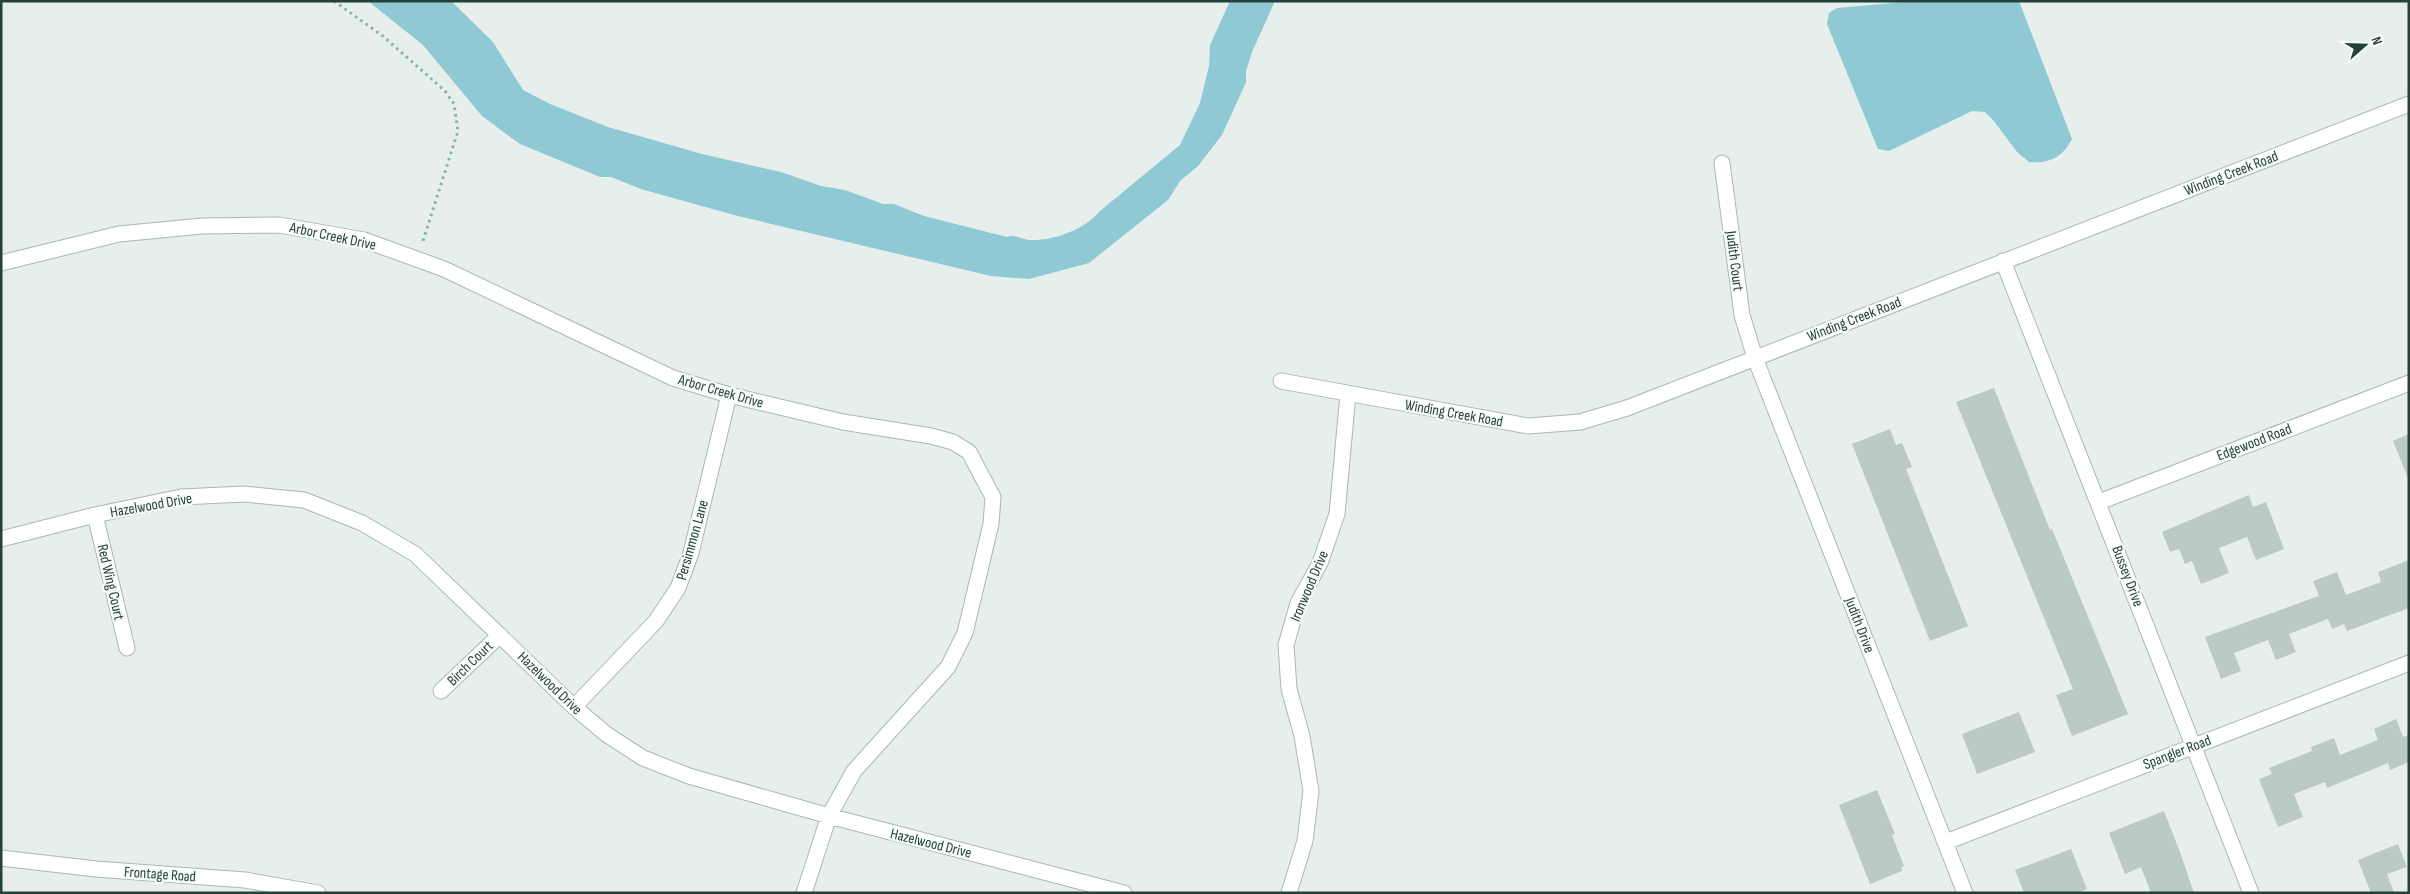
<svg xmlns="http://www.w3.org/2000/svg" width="2410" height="894" viewBox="0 0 2410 894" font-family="'Sofia Sans Condensed',sans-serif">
	<rect width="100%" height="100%" fill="#e6efeb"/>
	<path fill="#8ec9d4" d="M368 1H451L493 42 523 90 550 104 608 127 702 154 781 172 821 186 845 190 883 204H894L924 216 1007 237C1015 234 1020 239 1029 240 1054 241 1084 230 1100 211L1180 145 1200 103 1209 66 1210 45 1230 1H1275L1252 52 1246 71V82L1222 135 1198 166 1180 181 1168 200 1089 263 1029 279 991 276 734 215 641 189 611 177H600L520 144 482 116 423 45Z
		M1916 1H2019L2072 139C2063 157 2049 164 2029 162L2017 152 1994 121 1985 112 1972 111 1889 151 1878 149 1827 24 1829 13 1837 8Z"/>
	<path fill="#bbcac4" d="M1994 388 2050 530 2052 529 2128 714 2072 736 2056 695 2073 689 1956 402Z
		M1890 429 1896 445 1902 443 1912 467 1906 469 1968 626 1930 641 1852 444Z
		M2409 434V478H2408L2393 441Z
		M2249 495 2253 507 2266 502 2284 549 2256 560 2247 537 2219 548 2229 573 2201 584 2192 561 2185 564 2179 549 2170 552 2162 532Z
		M2409 560V608L2347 631 2344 624 2332 629 2328 619 2289 634 2296 652 2276 660 2268 640 2234 653 2241 671 2221 679 2205 637 2319 596 2313 581 2337 572 2346 595 2381 582 2378 572Z
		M2019 712 2035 752 1977 774 1962 734Z
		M2396 719 2403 737 2409 735V762L2390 770 2388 763 2327 788 2325 782 2294 794 2303 817 2278 827 2259 779 2272 774 2269 768 2312 751 2311 747 2334 738 2340 755 2378 740 2374 729Z
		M1877 790 1895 834 1892 835 1904 866 1901 867 1902 871 1870 884 1839 805Z
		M2164 811 2180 852 2194 893H2151L2141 867 2125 874 2109 833Z
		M2398 844 2407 867 2387 874 2394 893H2371L2358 860Z
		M2071 849 2087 889 2077 893H2024L2015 870Z"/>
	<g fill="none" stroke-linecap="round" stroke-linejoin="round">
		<g stroke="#a8b8b2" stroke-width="17">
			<path id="street" d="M1722 163 1742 315 1755 358 1965 893
				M2003 261 2251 893
				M1 263 119 234 202 226 279 225 364 240 444 269 673 378 729 395 843 422 931 436 953 442 969 452 993 497 991 524 965 633 948 667 854 771 829 816 804 893
				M1281 381 1528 426 1580 422 1627 408 2409 104
				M2099 502 2409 383
				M95 515 127 648
				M1 539 95 515 181 497 244 494 304 500 362 523 415 554 574 707 606 734 643 758 689 776 829 816 1124 893
				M441 691 500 635
				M574 707 656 621 678 588 691 553 729 395
				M1946 842 2409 663
				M1289 893 1305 841 1311 791 1302 736 1289 689 1286 645 1298 603 1320 563 1337 514 1348 394"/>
		</g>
		<g stroke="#a4bbb3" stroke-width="17">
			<path id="secondary" d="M1 858 96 869 245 880 318 893"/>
		</g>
		<path stroke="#86b3a5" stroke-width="3" stroke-dasharray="2.5 4" stroke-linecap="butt" d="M334 1 384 37 445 91 454 104 458 131 422 244"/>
		<use href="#street" stroke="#fff" stroke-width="15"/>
		<use href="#secondary" stroke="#fff" stroke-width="15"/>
	</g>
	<g text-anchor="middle" stroke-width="4.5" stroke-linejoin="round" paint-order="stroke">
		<g font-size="15" fill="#24423a" stroke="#f7fbf9">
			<text transform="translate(2231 173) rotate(-21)" y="5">Winding Creek Road</text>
			<text transform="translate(333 236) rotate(12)" y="5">Arbor Creek Drive</text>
			<text transform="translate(1735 261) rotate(83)" y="5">Judith Court</text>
			<text transform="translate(1854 319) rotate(-21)" y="5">Winding Creek Road</text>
			<text transform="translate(721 391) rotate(16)" y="5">Arbor Creek Drive</text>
			<text transform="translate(1454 413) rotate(10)" y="5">Winding Creek Road</text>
			<text transform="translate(2254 442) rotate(-21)" y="5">Edgewood Road</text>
			<text transform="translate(151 505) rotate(-10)" y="5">Hazelwood Drive</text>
			<text transform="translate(692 540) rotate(-74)" y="5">Persimmon Lane</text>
			<text transform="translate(2128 576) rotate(69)" y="5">Bussey Drive</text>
			<text transform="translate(111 582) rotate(77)" y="5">Red Wing Court</text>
			<text transform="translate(1309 586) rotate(-67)" y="5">Ironwood Drive</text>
			<text transform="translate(1860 625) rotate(69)" y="5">Judith Drive</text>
			<text transform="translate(470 663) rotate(-44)" y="5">Birch Court</text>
			<text transform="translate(550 683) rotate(44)" y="5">Hazelwood Drive</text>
			<text transform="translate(2177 752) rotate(-21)" y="5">Spangler Road</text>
			<text transform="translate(931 843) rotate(14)" y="5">Hazelwood Drive</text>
			<text transform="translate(160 874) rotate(4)" y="5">Frontage Road</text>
		</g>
	</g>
	<rect width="2410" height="894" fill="none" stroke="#24423a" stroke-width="5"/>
	<g transform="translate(2365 45) rotate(70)" stroke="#f7fbf9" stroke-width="4" paint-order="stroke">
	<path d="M0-4L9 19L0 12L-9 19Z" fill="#24423a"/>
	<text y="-8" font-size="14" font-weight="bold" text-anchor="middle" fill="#24423a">N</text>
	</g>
</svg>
